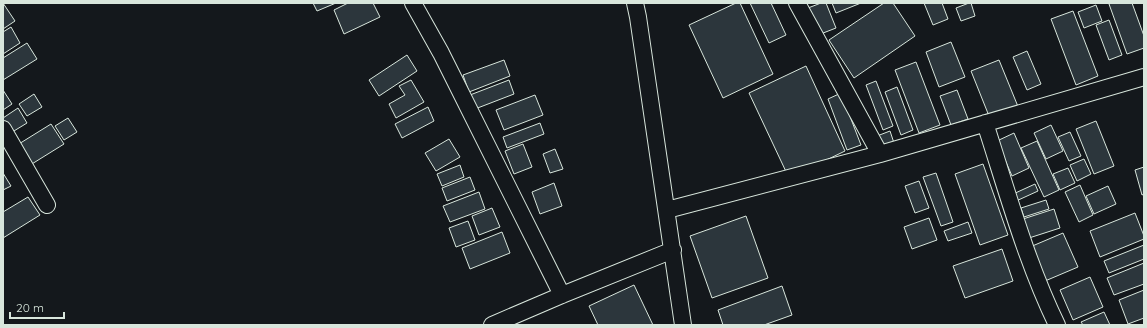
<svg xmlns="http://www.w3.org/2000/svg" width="1147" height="328" viewBox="0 0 1147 328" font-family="Quicksand,sans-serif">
	<rect width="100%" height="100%" fill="#14181c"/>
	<path fill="#2c363c" stroke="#d8e6dc" d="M3 3 15 21 3 29Z
		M313 3H336L317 11Z
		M348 3H373L380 17 344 34 334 10Z
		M736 3H740L773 74 723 98 689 25Z
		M750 3H771L786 35 769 43Z
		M821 3H826L836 28 818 35 808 8Z
		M832 3H861L836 13Z
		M884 3H893L915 36 854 78 829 40Z
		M924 3H942L948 19 933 25Z
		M969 3H971L975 16 961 21 956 8Z
		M1112 3H1132L1144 36V48L1127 54 1109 4Z
		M1096 5 1102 21 1084 28 1078 12Z
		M1073 11 1098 76 1076 85 1051 19Z
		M1109 20 1122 55 1109 60 1096 25Z
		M11 27 20 43 3 54V32Z
		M951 42 965 77 939 87 926 52Z
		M27 43 37 59 3 80V58Z
		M1027 51 1041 84 1027 90 1013 57Z
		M407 55 417 71 379 96 369 80Z
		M504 60 510 76 469 92 463 75Z
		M999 60 1019 109 991 121 971 71Z
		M916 62 940 125 919 133 895 70Z
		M806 66 845 151 789 178 749 93Z
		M411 80 424 102 396 118 389 104 405 95 399 86Z
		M509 80 514 94 475 109 470 95Z
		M876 81 893 126 883 130 866 85Z
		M897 87 913 130 901 135 885 92Z
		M3 90 12 104 3 110Z
		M957 90 968 119 951 125 940 96Z
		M841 93 861 145 847 150 828 99Z
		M34 94 42 107 27 116 19 104Z
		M535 95 543 115 504 130 496 110Z
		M428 107 434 121 402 138 395 124Z
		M18 108 27 123 9 134 3 124V118Z
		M68 118 77 132 64 140 55 126Z
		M1096 121 1114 166 1094 174 1076 129Z
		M540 123 544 134 507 148 503 137Z
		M51 124 64 144 27 167 14 147Z
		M1051 125 1063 151 1046 159 1034 133Z
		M890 131 895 146 882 151 877 136Z
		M1070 132 1081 156 1069 161 1058 137Z
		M1014 133 1029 168 1012 176 997 141Z
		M449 139 460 157 436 171 425 153Z
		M1037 141 1059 190 1044 197 1021 148Z
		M523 144 532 167 514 174 505 151Z
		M555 149 563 169 550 173 543 154Z
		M1084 159 1091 174 1077 181 1070 165Z
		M983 164 1008 235 980 245 955 174Z
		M460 165 464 177 442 186 437 174Z
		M1144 167V194L1142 195 1135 170Z
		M1068 168 1075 183 1060 190 1053 174Z
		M3 173 11 186 3 190Z
		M936 173 953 222 941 226 923 177Z
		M470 177 475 190 447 201 442 188Z
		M919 181 929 208 915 213 905 186Z
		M554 183 562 206 540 214 532 192Z
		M1035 184 1038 191 1014 202 1011 195Z
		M1080 185 1093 215 1079 222 1065 192Z
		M1108 186 1116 204 1094 214 1086 196Z
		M479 192 485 209 450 222 443 206Z
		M28 197 40 215 3 238V212Z
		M1046 200 1049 209 1024 217 1021 208Z
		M492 208 500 227 479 235 472 216Z
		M1054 209 1060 228 1029 238 1023 219Z
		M1135 213 1144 236V239L1100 257 1090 231Z
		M746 216 768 278 712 298 690 236Z
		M929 218 937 240 912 249 904 227Z
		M468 221 475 240 456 247 449 228Z
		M968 222 972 233 948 241 944 231Z
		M502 232 510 253 470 269 462 248Z
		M1063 233 1078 267 1045 281 1030 247Z
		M1144 245V259L1109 273 1104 261Z
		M1002 249 1013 281 965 298 953 266Z
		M1144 263V284L1114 295 1107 278Z
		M1090 277 1103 307 1073 320 1060 290Z
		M634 285 653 325H598L589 306Z
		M782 286 792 315 764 325H723L718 310Z
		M1144 290V318L1128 324 1119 300Z
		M1104 312 1110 325H1083L1081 322Z"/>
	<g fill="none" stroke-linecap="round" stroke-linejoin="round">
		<g stroke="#d8e6dc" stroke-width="18">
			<path id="street" d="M413 3 441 53 562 295
				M635 3 638 17 683 325
				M797 3 880 154
				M985 123C1007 191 1026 261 1057 325
				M3 129 47 205
				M667 210 880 154 1144 77
				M492 325 562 295 673 250"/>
		</g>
		<use href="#street" stroke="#14181c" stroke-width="16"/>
	</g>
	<rect width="1147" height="328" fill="none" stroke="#d8e6dc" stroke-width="8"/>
	<path d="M10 312v6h54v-6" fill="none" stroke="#d8e6dc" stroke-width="2"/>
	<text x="16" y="312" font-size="12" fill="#d8e6dc" stroke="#14181c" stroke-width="3" paint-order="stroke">20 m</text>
</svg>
